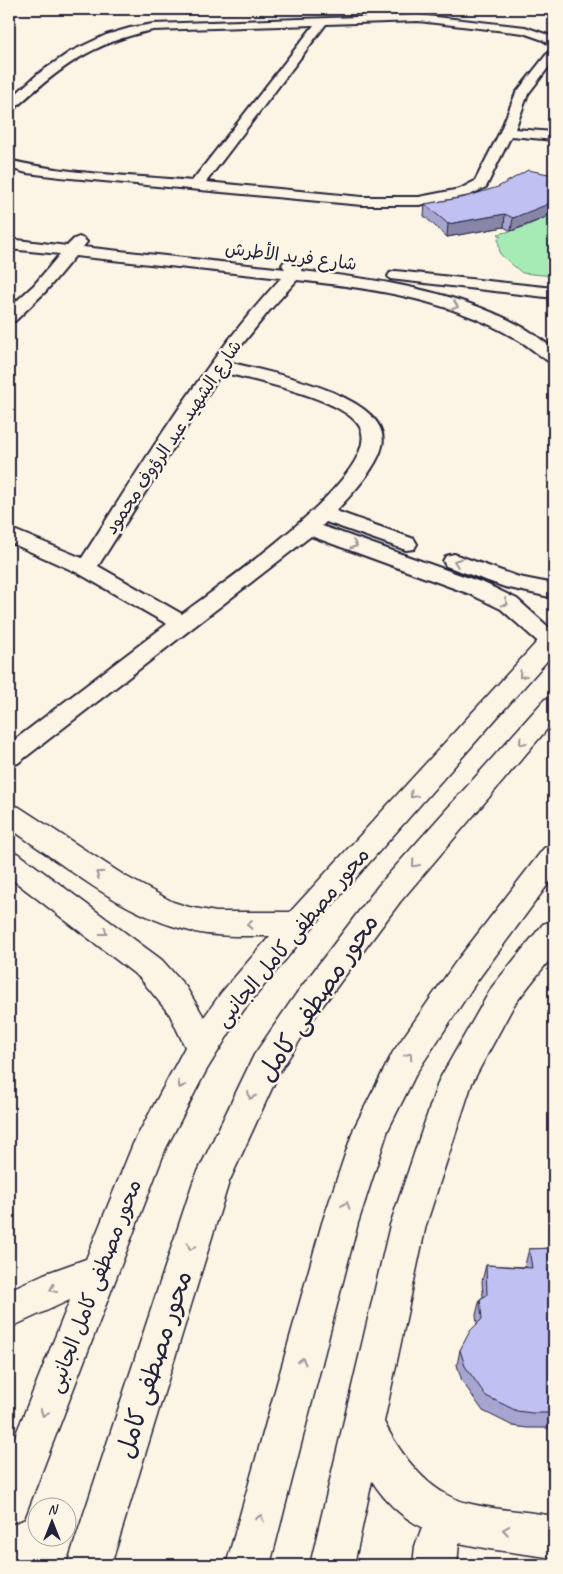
<svg xmlns="http://www.w3.org/2000/svg" width="563" height="1574" viewBox="0 0 563 1574" font-family="Caveat,'Playpen Sans Arabic',sans-serif">
	<rect width="100%" height="100%" fill="#fcf5e5"/>
	<filter id="ink" filterUnits="userSpaceOnUse"><feTurbulence type="fractalNoise" baseFrequency=".02" numOctaves="2"/><feDisplacementMap in="SourceGraphic" scale="10" xChannelSelector="R" yChannelSelector="G"/><feConvolveMatrix kernelMatrix="1 2 1 2 8 2 1 2 1" color-interpolation-filters="sRGB"/></filter>
	<g filter="url(#ink)">
		<path fill="#a6ebb6" stroke="#648678" d="M554 209V276L522 273 500 254 498 238 501 237 498 234C517 230 541 223 554 209Z"/>
		<g fill="none" stroke-linecap="round" stroke-linejoin="round">
			<g stroke="#22223b" stroke-width="4">
				<path id="street" d="M418 15 525 27 551 36 554 38V47L543 40 523 33 418 21 326 24 206 182 362 197H419L460 189 475 181 500 132 516 93 550 50 554 49V60L528 94 515 129 554 132V140L511 136 486 187 470 195 419 205H362L60 177 27 173 9 168V160C68 175 132 175 192 181L314 25 153 30C91 43 59 68 14 109L9 110V100L38 74 70 52 106 35 130 28 153 24Z
					M79 237 84 239 87 242 83 247 285 269 282 265 284 262 290 260 300 265 302 271C377 279 459 291 526 329 536 335 545 343 554 349V362L548 361C536 353 525 343 513 337 448 299 370 288 297 280L269 311 228 362C263 371 394 395 382 446 377 468 351 495 336 511L414 539 417 544 414 549 406 550 326 522 322 526 486 584 517 599 554 632V649L544 647 501 609 470 594 311 536 18 763 9 766V744L167 624 78 573 9 542V528L82 558C144 462 203 362 281 278L75 256 46 291 15 321 9 322V308L34 285 60 254 9 249V239L67 246 74 239ZM222 372C255 381 338 397 358 424 393 469 214 589 182 614L98 566Z
					M396 271 554 288V298L390 279 388 276 390 273Z
					M454 554 519 577 554 584V598L505 587 446 566 443 561 446 556Z"/>
			</g>
			<g stroke="#22223b" stroke-width="3">
				<path id="secondary" d="M554 631V653L309 931 243 1011 206 1071 166 1148 24 1518 9 1524V1451L70 1300 9 1328V1290L44 1274 86 1259 133 1144 185 1047 170 1015 140 978 9 877V851L19 854 162 960 186 987 204 1017 221 993 270 936C243 936 216 937 190 931 122 915 65 865 9 828V804L19 807 125 876 173 902 189 907 216 912H290L545 633Z
					M554 920V954L514 1005 472 1083 426 1225 384 1422C401 1456 429 1493 467 1503 495 1510 525 1511 554 1516V1558L489 1549 459 1543 457 1565H413L415 1546 422 1527C401 1517 384 1500 372 1481L354 1565H310L390 1225 439 1080 492 987 543 924Z"/>
			</g>
			<g stroke="#22223b" stroke-width="3">
				<path id="primary" d="M554 697V721L400 902 318 1012 279 1073 229 1182 111 1565H67L193 1182 254 1055 296 994 378 886 545 699Z
					M554 845V876L477 981 417 1072 388 1130 358 1223 270 1565H226L322 1223 354 1128 393 1052 455 963 544 848Z"/>
			</g>
			<use href="#street" fill="#fcf5e5" fill-rule="evenodd"/>
			<use href="#secondary" fill="#fcf5e5" fill-rule="evenodd"/>
			<use href="#primary" fill="#fcf5e5" fill-rule="evenodd"/>
		</g>
		<path fill="#a6a5d0" stroke="#22223b" d="M425 204 544 218 511 231 504 227 447 237 424 216Z
			M554 1121V1162L551 1135Z
			M554 1248V1428H527L513 1426 483 1411 462 1381 457 1365 460 1350 477 1324 476 1315 480 1299 483 1297 482 1281 486 1265 526 1267 525 1265 529 1249Z"/>
		<path fill="#8786a9" stroke="#22223b" d="M554 198V209L544 218 511 231 513 218Z
			M505 214 504 227 447 237 448 224Z"/>
		<path fill="#c1c0f2" stroke="#22223b" d="M528 170 554 175V198L546 205 513 218 505 214 448 224 425 204 465 197 498 187Z
			M554 1248V1413H532L517 1411 486 1396 465 1366 460 1350 470 1331 482 1319 480 1299 487 1295 486 1265 532 1268 529 1249Z"/>
		<defs><path id="oneway-chevron" d="M-2-3.5L2.5 0L-2 3.5" fill="none" stroke-width="1.6" stroke-linecap="round" stroke-linejoin="round" transform="scale(1.25)"/></defs>
		<g stroke="#9a9698">
			<use href="#oneway-chevron" transform="translate(455 306) rotate(19)"/>
			<use href="#oneway-chevron" transform="translate(354 545) rotate(20)"/>
			<use href="#oneway-chevron" transform="translate(457 562) rotate(-160)"/>
			<use href="#oneway-chevron" transform="translate(505 603) rotate(31)"/>
			<use href="#oneway-chevron" transform="translate(522 675) rotate(132)"/>
			<use href="#oneway-chevron" transform="translate(522 742) rotate(131)"/>
			<use href="#oneway-chevron" transform="translate(413 795) rotate(132)"/>
			<use href="#oneway-chevron" transform="translate(415 864) rotate(131)"/>
			<use href="#oneway-chevron" transform="translate(99 874) rotate(-147)"/>
			<use href="#oneway-chevron" transform="translate(250 925) rotate(180)"/>
			<use href="#oneway-chevron" transform="translate(104 932) rotate(37)"/>
			<use href="#oneway-chevron" transform="translate(409 1056) rotate(-56)"/>
			<use href="#oneway-chevron" transform="translate(181 1085) rotate(119)"/>
			<use href="#oneway-chevron" transform="translate(251 1096) rotate(115)"/>
			<use href="#oneway-chevron" transform="translate(346 1205) rotate(-72)"/>
			<use href="#oneway-chevron" transform="translate(191 1247) rotate(108)"/>
			<use href="#oneway-chevron" transform="translate(53 1289) rotate(156)"/>
			<use href="#oneway-chevron" transform="translate(302 1361) rotate(-75)"/>
			<use href="#oneway-chevron" transform="translate(44 1413) rotate(111)"/>
			<use href="#oneway-chevron" transform="translate(260 1518) rotate(-76)"/>
			<use href="#oneway-chevron" transform="translate(506 1530) rotate(-171)"/>
		</g>
	</g>
	<g text-anchor="middle" stroke-width="5" stroke-linejoin="round" paint-order="stroke">
		<g font-size="18" fill="#22223b" stroke="#fcf5e5">
			<text transform="translate(291 256) rotate(7)" y="6">شارع فريد الأطرش</text>
			<text transform="translate(173 437) rotate(-56)" y="6">شارع الشهيد عبد الرؤوف محمود</text>
		</g>
		<g font-size="21" fill="#22223b" stroke="#fcf5e5">
			<text transform="translate(292 937) rotate(-50)" y="7">محور مصطفى كامل الجانبى</text>
			<text transform="translate(94 1286) rotate(-69)" y="7">محور مصطفى كامل الجانبى</text>
		</g>
		<g font-size="25" fill="#22223b" stroke="#fcf5e5">
			<text transform="translate(317 997) rotate(-56)" y="9">محور مصطفى كامل</text>
			<text transform="translate(153 1364) rotate(-72)" y="9">محور مصطفى كامل</text>
		</g>
	</g>
	<rect width="563" height="1574" fill="none" stroke="#fcf5e5" stroke-width="30"/>
	<rect x="15" y="15" width="533" height="1544" fill="none" stroke="#22223b" stroke-width="2" filter="url(#ink)"/>
	<g transform="translate(52 1522)"><circle r="24" fill="#fcf5e5" stroke="#a5a1a1"/>
	<path d="M0-4L9 19L0 12L-9 19Z" fill="#22223b"/>
	<text y="-8" font-size="14" font-weight="bold" text-anchor="middle" fill="#22223b">N</text>
	</g>
</svg>
